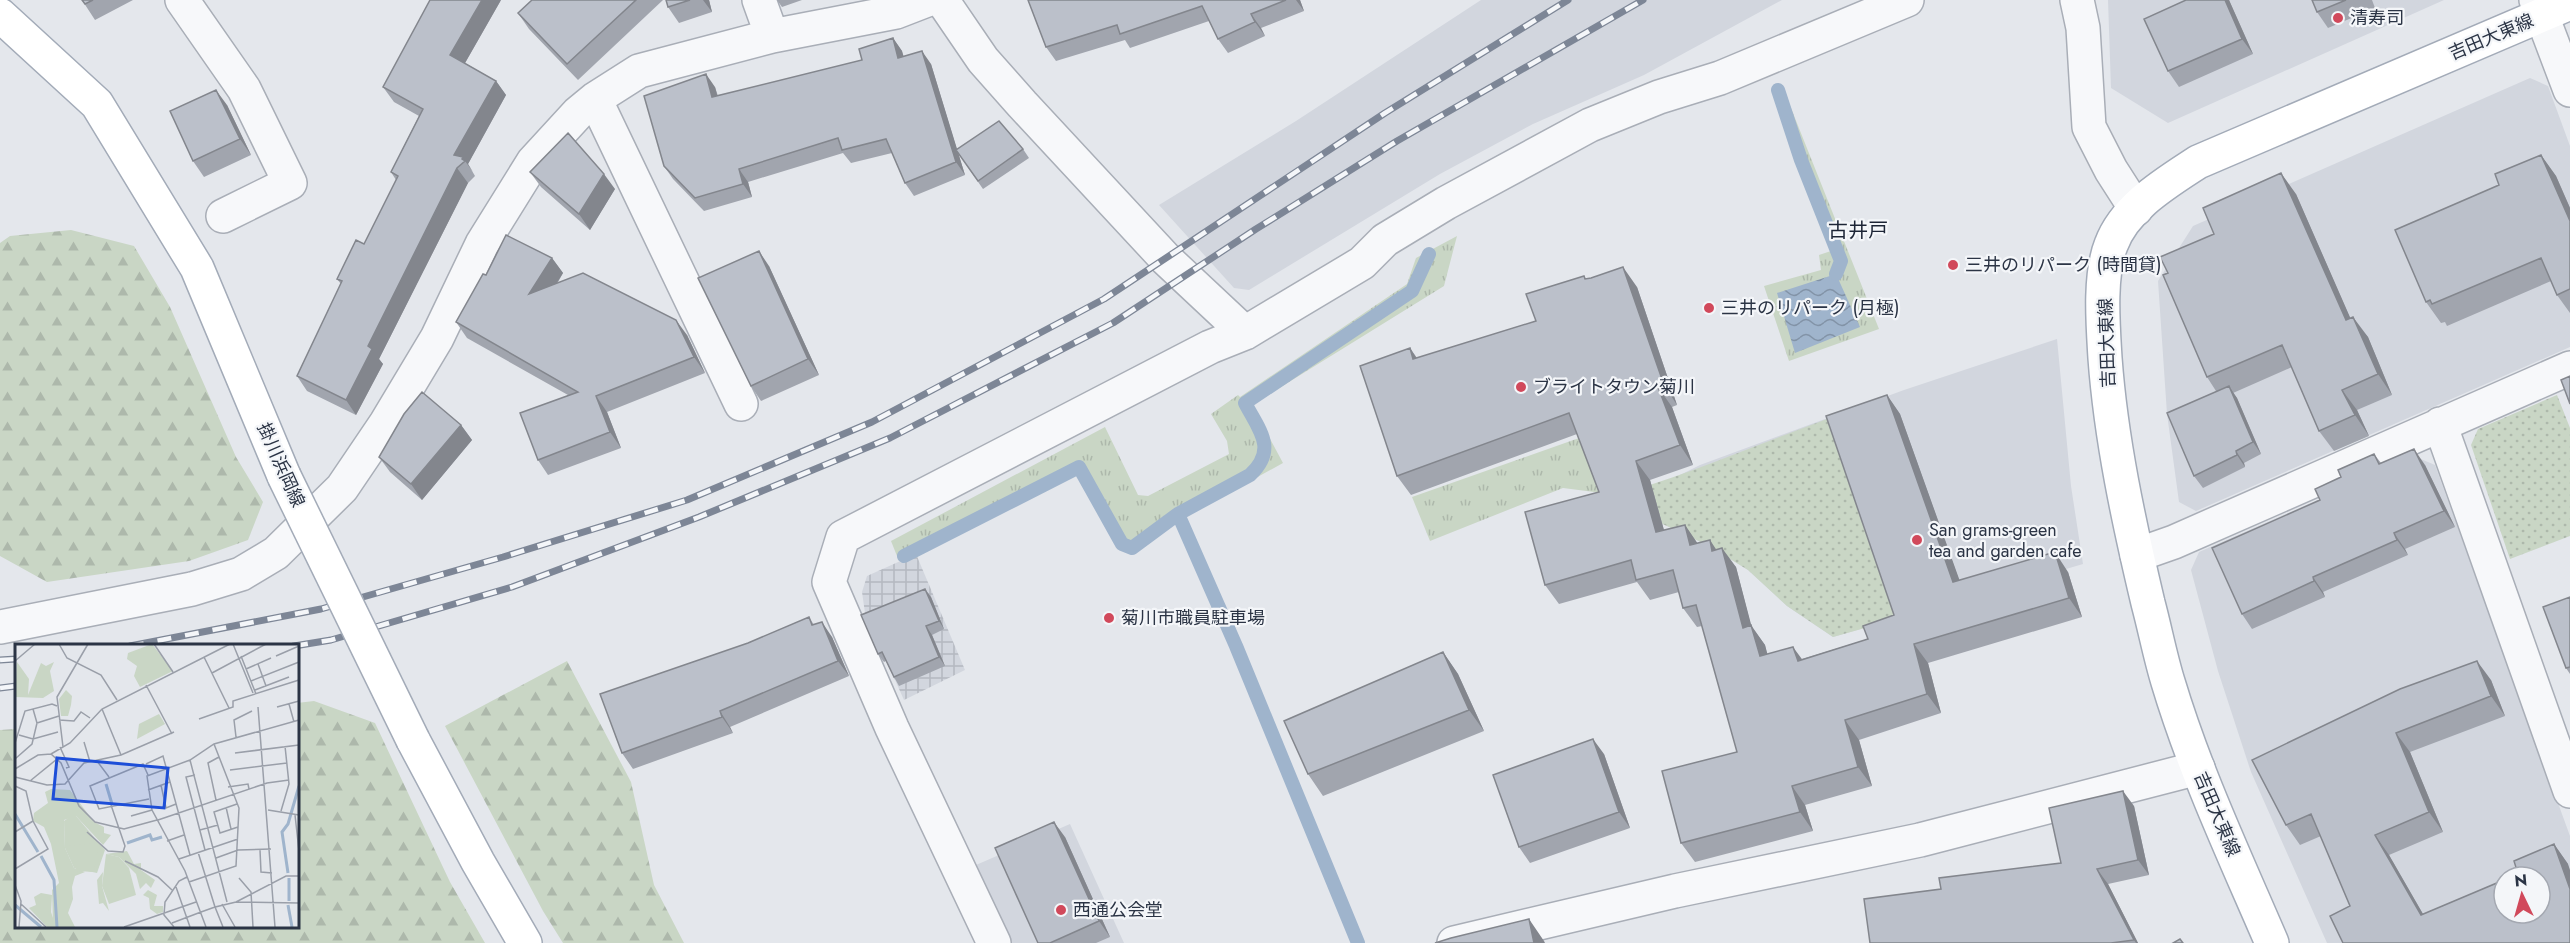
<svg xmlns="http://www.w3.org/2000/svg" width="2570" height="943" viewBox="0 0 2570 943" font-family="Jost,'Noto Sans JP',sans-serif">
	<defs>
		<pattern id="industrial-grid" width="8" height="8" patternUnits="userSpaceOnUse" patternTransform="scale(1.5)"><rect width="8" height="8" fill="#d2d6de"/><path d="M0 4h8M4 0v8" fill="none" stroke="#b4b8c0"/></pattern>
		<pattern id="grass-tufts" width="24" height="20" patternUnits="userSpaceOnUse" patternTransform="scale(1.5)"><rect width="24" height="20" fill="#c9d6c5"/><path d="M3 7l-1-3M5 7V3M7 7l1-3M15 17l-1-3M17 17v-4M19 17l1-3" fill="none" stroke="#adb8ab"/></pattern>
		<pattern id="forest-firs" width="22" height="20" patternUnits="userSpaceOnUse" patternTransform="scale(1.5)"><rect width="22" height="20" fill="#c9d6c5"/><path d="M5 1l3.5 6h-7zM16 11l3.5 6h-7z" fill="#adb8ab"/></pattern>
		<pattern id="park-dots" width="8" height="8" patternUnits="userSpaceOnUse" patternTransform="scale(1.5)"><rect width="8" height="8" fill="#c9d6c5"/><path d="M2 2h.1M6 6h.1" fill="none" stroke="#adb8ab" stroke-width="1.8" stroke-linecap="round"/></pattern>
		<pattern id="water-waves" width="16" height="10" patternUnits="userSpaceOnUse" patternTransform="scale(1.5)"><rect width="16" height="10" fill="#9fb4cc"/><path d="M0 5q4-4 8 0t8 0" fill="none" stroke="#8293a7"/></pattern>
	</defs>
	<rect width="100%" height="100%" fill="#e4e7ec"/>
	<path fill="#d2d6de" fill-rule="evenodd" d="M1481 0H1782L1644 75 1533 124 1440 174 1249 290 1234 288 1159 205 1296 121Z
		M2108 0H2444L2168 123 2111 88Z
		M2530 78 2548 86 2570 146V347L2196 511 2179 502 2167 414 2158 281 2193 226Z
		M2057 339 2071 486 2083 564 1833 637 1787 606 1748 570 1712 547 1608 498 1666 482 1700 465 1904 390Z
		M2416 457 2435 465 2570 836V943H2327L2251 772 2218 671 2191 570 2199 552ZM2504 877H2540V913H2504Z
		M1070 824 1124 943H1010L976 865Z"/>
	<path fill="url(#industrial-grid)" d="M916 554 965 670 904 700 865 613 862 592 867 576Z"/>
	<path fill="url(#grass-tufts)" d="M1783 88 1879 329 1789 361 1764 286 1821 270 1819 255 1831 251 1795 159 1774 91Z
		M1457 236 1444 286 1252 405 1283 463 1178 521 1133 553 1120 549 1078 471 899 561 891 541 1105 427 1138 495 1148 496 1229 454 1227 441 1211 414 1238 395 1240 397 1407 284 1416 258Z
		M1613 426 1602 493 1563 488 1430 541 1412 497Z"/>
	<path fill="url(#forest-firs)" d="M71 230 134 246 170 307 236 457 263 502 248 540 189 561 47 582 0 556V243L10 236Z
		M567 661 631 782 654 885 684 943H563L543 911 445 726Z
		M314 701 375 723 450 882 485 943H0V730L16 729V926H297V703Z"/>
	<path fill="url(#park-dots)" d="M2557 395 2570 428V536L2510 559 2471 445 2478 429Z
		M1827 419 1897 619 1833 637 1787 606 1748 570 1709 546 1608 498C1682 477 1754 446 1827 419Z"/>
	<path fill="url(#water-waves)" d="M1836 274 1860 327 1795 353 1777 293Z"/>
	<g fill="none" stroke-linecap="round" stroke-linejoin="round">
		<path stroke="#9fb4cc" stroke-width="14" d="M1778 90 1801 160 1841 261 1836 274
			M1178 514 1236 646 1358 943
			M904 556 1079 467 1122 544 1132 548 1178 514 1250 475C1278 449 1259 430 1245 403L1412 291 1429 254"/>
		<g stroke="#a9aeb7" stroke-width="36">
			<path id="minor" d="M182 0 244 89 290 183 223 216
				M759 0 772 36
				M942 0 983 60 1022 104 1166 259 1245 333
				M2077 0 2083 28 2089 127 2111 170 2136 209
				M2536 0 2570 90
				M595 99 741 404
				M2440 424 2570 791
				M2137 555 2174 542 2570 368
				M0 627 192 589 241 574 276 553 342 488 386 423 437 338 482 244 533 162 578 113 595 99 639 71 772 36 896 12 927 0
				M994 943 892 728 829 582 843 537 1210 347 1245 333 1362 263 1385 240 1446 203 1590 125 1659 97 1720 78 1907 0
				M1454 943 1675 891 1920 840 2198 768"/>
		</g>
		<g stroke="#a3abb8" stroke-width="36">
			<path id="primary" d="M0 15 97 104 197 268 284 476
				M413 740 478 862 525 943
				M2272 943C2235 857 2195 772 2168 682 2160 656 2155 629 2148 603 2129 523 2111 440 2105 358 2103 325 2099 275 2111 245 2125 207 2166 183 2198 162L2570 3"/>
		</g>
		<use href="#minor" stroke="#f7f8fa" stroke-width="33"/>
		<use href="#primary" stroke="#fff" stroke-width="33"/>
		<g stroke="#7d8696" stroke-width="7">
			<path id="rail" d="M130 646 321 609 503 557 687 500 872 422 1104 299 1385 113 1568 0
				M294 646 331 640 512 587 699 517 890 438 1113 323 1256 229 1397 141 1643 0
				M0 660 16 659
				M0 688 16 686"/>
		</g>
		<use href="#rail" stroke="#f4f6f9" stroke-width="4.5" stroke-dasharray="14" stroke-linecap="butt"/>
		<g stroke="#a3abb8" stroke-width="36" stroke-linecap="butt">
			<path id="primary-bridge" d="M284 476 413 740"/>
		</g>
		<use href="#primary-bridge" stroke="#fff" stroke-width="33"/>
	</g>
	<path fill="#a1a5ae" d="M82 0H133L95 20Z
		M501 0 465 63 496 81 506 95 468 164 475 176 468 183 379 359 383 364 356 415 307 391 297 376 341 284 337 279 364 244 396 180 391 172 419 116 394 102 383 87Z
		M532 0H663L578 80 529 29 518 13Z
		M666 0H709L712 12 679 23 668 7Z
		M777 0H802L782 7Z
		M1028 0H1300L1304 11 1261 28 1265 36 1228 53 1218 39 1209 21 1130 48 1125 40 1056 61 1046 47Z
		M2229 0 2253 54 2179 87 2168 71Z
		M2312 0H2372L2375 8 2328 28 2317 12Z
		M893 38 902 51 903 57 931 64 957 150 1023 149 1029 158 983 189 958 153 965 175 914 196 905 183 892 153 851 163 843 153 748 182 752 197 704 211 673 179 664 166 715 87 718 96 862 60Z
		M227 105 251 155 204 177 193 161Z
		M2541 155 2556 176 2570 208V313L2557 295 2551 281 2447 326 2445 322 2441 323 2426 302 2499 185Z
		M530 172 615 189 590 230 541 187Z
		M2296 194 2350 318 2368 337 2392 395 2357 410 2369 436 2334 451 2319 431 2292 367 2233 393 2237 398 2261 454 2244 463 2245 467 2203 488 2194 476 2216 391 2207 377 2214 234Z
		M552 258 563 273 557 284 687 335 705 373 607 412 621 448 548 475 538 460 568 395 467 338 456 322 486 275Z
		M769 266 819 375 761 401 751 386Z
		M1584 276 1586 279 1637 287 1677 405 1672 407 1693 465 1650 480 1664 530 1685 525 1697 543 1716 550 1736 567 1751 626 1765 645 1767 654 1802 659 1868 639 1894 615 1887 395 1900 414 1959 580 2068 572 2082 617 1928 663 1941 713 1859 740 1872 786 1805 805 1813 831 1695 862 1681 843 1737 752 1702 626 1697 627 1683 608 1679 592 1650 600 1637 582 1559 604 1545 585 1599 492 1577 434 1411 495 1397 476 1410 348 1417 358 1536 321Z
		M461 425 472 440 422 500 390 472 379 457Z
		M2374 454 2381 463 2425 465 2455 527 2405 549 2408 555 2323 592 2325 597 2252 629 2242 614 2320 500 2341 477Z
		M931 597 944 629 932 635 945 666 899 686 894 677 886 661 884 662 878 654Z
		M2570 597V674L2566 668Z
		M809 617 814 625 832 637 849 676 730 727 733 733 633 769 622 753 748 643Z
		M1443 652 1458 674 1484 731 1323 796 1308 774Z
		M2491 680 2505 716 2410 752 2443 832 2389 855 2423 914 2518 874 2554 844 2568 864 2570 943 2350 906 2321 836 2300 845 2286 825 2252 760Z
		M1604 754 1630 828 1530 863 1519 847Z
		M2134 806 2149 875 2108 884 2138 943H1870L1941 889 2061 863Z
		M1065 837 1110 937 1096 943H1038Z"/>
	<path fill="#83868d" d="M482 0H501L461 70 450 55Z
		M703 0H709L712 12Z
		M1296 0H1300L1304 11Z
		M2225 0H2229L2253 54 2242 39Z
		M1251 14 1261 28 1265 36 1255 22Z
		M893 38 902 51 908 71 898 58Z
		M922 51 931 64 965 175 956 162Z
		M706 74 715 87 721 110 712 97Z
		M496 81 506 95 468 164 473 172 465 161 454 155Z
		M216 90 227 105 251 155 240 139Z
		M2541 155 2556 176 2570 208V221Z
		M457 168 468 183 379 359 383 364 356 415 346 400 368 346Z
		M739 169 748 182 752 197 743 184Z
		M2281 173 2296 194 2360 340 2346 320Z
		M604 174 615 189 590 230 579 214Z
		M759 251 769 266 819 375 808 359Z
		M552 258 563 273 540 310 529 294Z
		M1623 267 1637 287 1677 405 1664 385Z
		M2353 317 2368 337 2392 395 2378 374Z
		M676 320 687 335 705 373 694 357Z
		M1410 348 1423 368 1413 359Z
		M2229 386 2237 398 2261 454 2253 442Z
		M1658 387 1672 407 1693 465 1680 445Z
		M2342 390 2357 410 2369 436 2355 415Z
		M1887 395 1900 414 1967 601 1953 582Z
		M596 396 607 412 621 448 610 432Z
		M461 425 472 440 422 500 411 484Z
		M2414 449 2425 465 2455 527 2444 511Z
		M2236 451 2244 463 2245 467 2237 455Z
		M1636 461 1650 480 1670 552 1656 532Z
		M1685 525 1698 544 1690 545Z
		M2394 533 2405 549 2408 555 2397 540Z
		M1710 540 1723 560 1712 551Z
		M1722 548 1736 567 1757 647 1743 628Z
		M2055 552 2068 572 2082 617 2069 598Z
		M2313 577 2323 592 2325 597 2314 581Z
		M925 589 931 597 944 629 939 621Z
		M822 622 832 637 849 676 838 661Z
		M1751 625 1765 645 1773 675 1760 656Z
		M926 626 932 635 945 666 939 657Z
		M1914 644 1928 663 1941 713 1927 694Z
		M1793 647 1807 666 1798 661Z
		M1443 652 1458 674 1484 731 1469 710Z
		M2477 661 2491 680 2505 716 2491 696Z
		M720 711 730 727 733 733 722 717Z
		M1845 720 1859 740 1872 786 1858 767Z
		M2396 733 2410 752 2443 832 2429 812Z
		M1593 739 1604 754 1630 828 1619 812Z
		M1792 786 1805 805 1813 831 1800 812Z
		M2123 791 2134 806 2149 875 2138 860Z
		M1054 822 1065 837 1110 937 1099 921Z
		M2375 835 2389 855 2435 935 2421 915Z
		M2554 844 2568 864 2570 870V889Z
		M2097 869 2108 884 2138 943H2136L2134 940Z
		M1529 919 1544 941 1545 943H1534Z"/>
	<path fill="#bbc0ca" stroke="#83868d" stroke-width="1.5" d="M82 0H93L85 4Z
		M430 0H482L450 55 496 81 454 155 463 157 462 159 465 161 457 168 368 346 372 349 346 400 297 376 342 281 337 279 356 240 364 244 398 176 391 172 423 109 383 87Z
		M532 0H636L567 64 518 13Z
		M666 0H690L668 7Z
		M1028 0H1286L1251 14 1255 22 1218 39 1202 6 1120 34 1117 25 1046 47Z
		M2186 0H2225L2242 39 2168 71 2144 19Z
		M2312 0H2346L2317 12Z
		M893 38 898 58 922 51 956 162 905 183 886 139 842 150 838 138 739 169 743 184 695 198 664 166 644 96 706 74 712 97 862 60 859 49Z
		M216 90 240 139 193 161 170 111Z
		M999 121 1023 149 978 181 956 150Z
		M568 133 604 174 579 214 530 172Z
		M2541 155 2570 221V289L2557 295 2541 258 2432 304 2430 300 2426 302 2395 230 2499 185 2495 174Z
		M2281 173 2346 320 2353 317 2378 374 2342 390 2355 415 2319 431 2282 345 2207 377 2163 275 2168 273 2160 257 2214 234 2203 208Z
		M506 235 552 258 529 294 583 273 676 320 694 357 596 396 610 432 538 460 520 413 578 392 456 322 483 274 486 275Z
		M759 251 808 359 751 386 698 278Z
		M1623 267 1664 385 1658 387 1680 445 1636 461 1656 532 1685 525 1690 545 1710 540 1712 551 1722 548 1743 628 1751 625 1760 656 1793 647 1798 661 1868 639 1863 626 1894 615 1826 416 1887 395 1953 582 2055 552 2069 598 1914 644 1927 694 1845 720 1858 767 1792 786 1800 812 1681 843 1662 771 1737 752 1696 605 1683 608 1673 570 1636 580 1631 560 1545 585 1525 512 1599 492 1569 413 1397 476 1360 366 1410 348 1413 359 1536 321 1526 294 1584 276 1585 279 1591 278Z
		M2570 376V404L2561 380Z
		M2229 386 2253 442 2236 451 2237 455 2194 476 2167 413Z
		M422 392 461 425 411 484 379 457 404 414Z
		M2414 449 2444 511 2394 533 2397 540 2313 577 2314 581 2242 614 2212 548 2320 500 2315 489 2341 477 2338 470 2374 454 2379 464Z
		M925 589 939 621 926 626 939 657 894 677 882 652 878 654 861 615Z
		M2570 597V667L2566 668 2543 607Z
		M809 617 812 625 822 622 838 661 720 711 722 717 622 753 600 694 748 643Z
		M1443 652 1469 710 1308 774 1284 721Z
		M2477 661 2491 696 2396 733 2429 812 2375 835 2421 915 2504 880V913H2540V877H2512L2518 874 2514 861 2554 844 2570 889V943H2343L2330 916 2350 906 2311 814 2286 825 2252 760 2400 689Z
		M1593 739 1619 812 1519 847 1493 775Z
		M2123 791 2138 860 2097 869 2134 940 2111 943H1870L1864 899 1941 889 1939 878 2061 863 2049 808Z
		M1054 822 1099 921 1050 943H1038L995 848Z
		M1529 919 1534 943H1435L1451 938Z
		M2180 939 2183 943H2173Z"/>
	<g fill="#d1495b" stroke="#f4f6f9" stroke-width="2">
		<circle cx="2338" cy="18" r="6"/>
		<circle cx="1953" cy="265" r="6"/>
		<circle cx="1709" cy="308" r="6"/>
		<circle cx="1521" cy="387" r="6"/>
		<circle cx="1917" cy="540" r="6"/>
		<circle cx="1109" cy="618" r="6"/>
		<circle cx="1061" cy="910" r="6"/>
	</g>
	<g text-anchor="middle" stroke-width="4.5" stroke-linejoin="round" paint-order="stroke">
		<g font-size="18" fill="#2b3445" stroke="#f4f6f9" text-anchor="start">
			<text x="2350" y="24">清寿司</text>
			<text x="1965" y="271">三井のリパーク (時間貸)</text>
			<text x="1721" y="314">三井のリパーク (月極)</text>
			<text x="1533" y="393">ブライトタウン菊川</text>
			<text x="1929" y="536">San grams-green<tspan x="1929" dy="21">tea and garden cafe</tspan></text>
			<text x="1121" y="624">菊川市職員駐車場</text>
			<text x="1073" y="916">西通公会堂</text>
		</g>
		<g font-size="18" fill="#2b3445" stroke="#f4f6f9">
			<text transform="translate(2491 37) rotate(-23)" y="6">吉田大東線</text>
			<text transform="translate(2107 343) rotate(-92)" y="6">吉田大東線</text>
			<text transform="translate(281 465) rotate(66)" y="6">掛川浜岡線</text>
			<text transform="translate(2217 814) rotate(67)" y="6">吉田大東線</text>
		</g>
		<g font-size="20" fill="#1d2536" stroke="#f4f6f9">
			<text x="1858" y="237">古井戸</text>
		</g>
	</g>
	<g transform="translate(15 644)">
		<rect width="284" height="284" fill="#e4e7ec"/>
		<path d="M137 0 158 27 125 43 119 32 122 22 112 15 113 9ZM144 70 150 80 122 95 124 80ZM26 249 37 251 36 268 41 283H32L14 264 21 261 19 253Z" fill="#c9d6c5"/>
		<path d="M2 18 14 35 13 51 26 19 31 22 39 18 35 27 39 47 28 54 0 53ZM51 46 57 52 56 61 53 72H46L44 55ZM36 145 55 146 79 178 89 183V189L96 191 88 201 61 172 49 176 50 204 59 224 70 228 60 232 57 243 58 255 53 269 60 283H41L38 278 37 246 44 239 36 200 29 183 18 177 19 169 33 159 30 148ZM112 207 119 220 126 219V226L140 236 136 244 131 239 125 245 121 230 104 213 91 210ZM88 228 87 242 94 267 88 259 84 260 82 236ZM133 246 142 251 139 262H148V268L142 270 135 265 134 254 128 251Z" fill="#c9d6c5"/>
		<path d="M56 172H61L90 206 82 229 59 224 50 204 49 177Z" fill="#c9d6c5"/>
		<path d="M80 199 83 203 79 228 62 227 50 202ZM91 210 104 213 114 224 121 251 94 260 87 242Z" fill="#c9d6c5"/>
		<path fill="none" stroke="#9fb4cc" stroke-width="3" d="M91 140 97 160M0 170 23 208M112 199 135 191 137 196 147 193M26 212 39 236 42 283M273 229 267 188 273 180 284 142M274 234V257M0 261 26 283M273 261 277 283"/>
		<path fill="none" stroke="#9a9fa9" stroke-width="1.5" d="M44 0 52 14 86 31 102 56M139 0 158 28M218 0 238 49M226 12 241 50M261 12 284 2M189 13 214 64M0 17 20 0M243 20 251 42M231 25 256 14M197 29 251 0M236 37 284 18M131 41 157 90M240 46 274 33M274 60 279 78M243 63 260 283M262 63 284 57M18 65 22 79 44 72M87 65 106 111M184 75 218 63V57L284 36M44 76 59 77 66 68 75 74M4 91 18 95 43 88M221 93 219 76 237 67M69 98 75 118M0 99 10 67 37 60 42 62M45 103 54 123 51 124M48 103 42 53 73 0M220 109 284 101M36 110 55 99 87 65 215 0M0 115 17 100 22 79M175 116 212 258M82 117 94 133M131 120 148 112 175 211M0 125 23 111 36 110 46 119 64 162 80 178 109 185 142 176M215 126 272 119M133 131 128 120 75 142 84 165 134 155M180 131 171 133 190 206M0 133 32 141 50 140 69 119 106 111 159 88M15 137 42 115M146 141 151 164 161 160M0 142 11 147 18 177 33 205 0 225M213 143 233 140 234 145M133 146 155 138M201 156 193 119 204 113M222 160 199 168 205 189 223 183M211 163 216 185M253 166 284 171M266 167 274 140 270 102M280 171 284 207M116 172 137 166M143 176 252 139 274 136M185 186 203 181M0 188 18 177M72 188 93 207 108 208 110 202 96 161M152 197 169 191M245 206 246 228 257 229M183 208 200 263 221 258 284 259M201 214 223 206 256 205M164 215 223 195M110 217 143 233 157 246M224 234 236 248 238 283M174 238 221 222 224 164 199 100M0 241 6 257 4 283M161 243 175 283M221 258 271 232H284M6 260 31 283M207 260 220 283M186 268 200 263 208 283M157 279 186 268M109 283 181 258M159 283 149 271 150 258 164 237 172 233M191 283 170 227 137 166 132 132 175 116 199 100 284 76"/>
		<path fill="#1d4ed8" fill-opacity="0.15" stroke="#1d4ed8" stroke-width="3" d="M42 114 153 124 149 164 38 155Z"/>
		<rect width="284" height="284" fill="none" stroke="#2b3445" stroke-width="3"/>
	</g>
	<g transform="translate(2522 895) rotate(355)"><circle r="28" fill="#f4f6f9" stroke="#a4a8b1" stroke-width="1.5"/>
	<path d="M0-4.5L10 22L0 15L-10 22Z" fill="#d1495b"/>
	<text y="-9" font-size="16" font-weight="bold" text-anchor="middle" fill="#2b3445">N</text>
	</g>
</svg>
